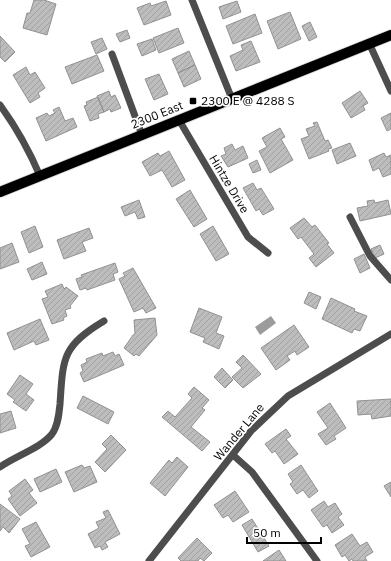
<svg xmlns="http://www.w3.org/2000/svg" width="391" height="561" viewBox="0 0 391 561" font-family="'IBM Plex Sans',sans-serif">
	<defs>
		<pattern id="building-hatch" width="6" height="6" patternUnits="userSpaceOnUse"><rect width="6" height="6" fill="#bdbdbd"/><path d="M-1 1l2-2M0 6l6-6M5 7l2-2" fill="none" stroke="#a1a1a1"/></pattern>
	</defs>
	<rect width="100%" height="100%" fill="#fff"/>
	<path fill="#9b9b9b" d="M271 316 276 323 260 335 255 327Z"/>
	<path fill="url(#building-hatch)" stroke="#919191" d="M34 0H44L56 4 47 35 23 28 27 13H30Z
		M166 1 171 15 144 25 137 8 150 3 151 6Z
		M237 1 241 12 223 19 219 7Z
		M290 12 301 39 278 49 267 21Z
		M255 14 262 33 233 44 226 26Z
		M310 22 317 37 309 41 302 26Z
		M178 28 184 43 159 53 153 38Z
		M127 30 130 38 120 42 116 34Z
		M0 36 15 52 5 62 0 57Z
		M102 38 107 49 96 54 91 42Z
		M152 39 156 50 142 56 137 44Z
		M251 41 260 62 236 71 230 56 243 50 241 45Z
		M189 51 195 65 178 73 172 59Z
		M97 55 104 71 72 84 65 67Z
		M195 65 201 79 184 87 178 73Z
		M26 67 30 75 35 72 45 88 38 93 40 97 30 103 13 75Z
		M159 74 168 94 154 100 145 79Z
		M109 91 111 97 115 95 121 108 111 112 110 109 104 112 97 96Z
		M360 91 368 103 363 106 365 110 351 118 342 103Z
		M98 97 104 112 98 114 99 118 90 121 84 106 87 105 86 102Z
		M59 107 65 121 73 118 77 127 46 141 36 118 47 113 49 116 55 113 53 110Z
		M391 113V129L387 131 381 118Z
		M317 122 325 141 328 140 332 148 328 149 329 151 309 159 301 139 309 136 306 129 315 126 313 123Z
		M280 128 285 137 281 139 293 160 270 173 259 151 267 147 262 138Z
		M350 143 356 156 337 164 332 150Z
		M232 144 235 150 243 146 248 158 228 167 221 156 226 154 224 148Z
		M169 151 185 180 172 187 162 170 150 176 142 162 158 153 160 156Z
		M384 153 386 157 391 155V174L383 177 379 168 373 171 369 160Z
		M257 160 261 170 253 173 249 164Z
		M253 183 257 190 261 188 274 209 263 215 259 209 256 211 243 188Z
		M190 190 207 219 194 227 176 199Z
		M139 200 145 217 138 219 135 212 125 216 121 207Z
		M374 200 375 203 388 200 391 214 360 221 357 208 368 206 367 201Z
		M304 218 312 227 315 225 329 243 327 244 334 253 316 267 309 258 314 254 301 237 298 239 290 228Z
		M35 226 43 247 29 253 21 232Z
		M213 226 229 254 216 261 200 234Z
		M89 228 93 238 82 242 86 251 64 259 57 240Z
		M12 243 19 262 0 269V248Z
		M380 245 384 254 375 258 371 249Z
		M364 254 370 268 360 273 354 259Z
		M42 262 47 274 32 280 27 269Z
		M115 263 118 272 113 274 115 280 87 290 86 288 80 290 76 279 82 277 81 275Z
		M133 268 156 308 146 313 143 308 134 312 119 279 125 276 123 273Z
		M62 284 64 289 66 287 78 296 70 306 71 308 65 310 67 316 63 318 64 320 52 324 42 299 48 297 45 291Z
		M309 292 321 297 316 309 304 303Z
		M331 298 355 309 354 311 367 316 360 331 354 329 352 333 322 319Z
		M199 308 222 317 216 333 224 336 219 349 203 342 205 338 190 332Z
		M155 318 157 335 139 356 136 354 134 356 124 348 133 335 135 334 134 320Z
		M40 319 49 340 36 345 34 341 14 350 7 333Z
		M294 325 309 347 297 355 295 351 287 356 290 360 276 370 261 348Z
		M113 352 115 356 119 354 124 365 84 382 80 373 83 371 81 365 87 362 86 359 102 353 103 356Z
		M243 355 261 374 243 388 232 377 242 368 236 362Z
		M222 368 233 380 225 388 214 377Z
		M20 375 33 384 26 394 34 400 26 411 13 402 15 400 7 394Z
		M194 387 209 400 202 408 205 410 191 427 210 442 202 451 162 417 168 411 175 417 192 398 188 394Z
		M83 396 114 412 108 424 77 408Z
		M391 399V416L372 419 371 414 358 415 357 401Z
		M330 403 346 428 334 436 336 439 326 445 318 434 328 428 317 412Z
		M11 411 16 428 0 433V414Z
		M286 429 291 436 286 439 298 454 284 464 275 451 272 453 265 444Z
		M111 435 126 450 105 472 95 462 107 449 102 444Z
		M177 457 188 467 165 496 150 483 169 460 172 463Z
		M82 465 84 468 90 466 97 482 74 492 65 472Z
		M301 465 318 491 309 498 303 490 297 494 290 484 293 482 288 474Z
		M56 469 62 482 40 492 34 479Z
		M25 479 33 490 29 493 37 503 20 516 8 499 12 496 9 491Z
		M391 482V497L384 486Z
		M235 491 249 512 233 522 228 515 223 518 214 505Z
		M324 501 328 507 335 503 342 514 338 517 344 525 332 533 327 525 323 527 311 510Z
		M0 504 20 519 9 533 3 527 0 531Z
		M108 510 120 534 105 542 108 547 102 550 100 546 95 548 88 534 99 528 96 522 106 518 103 512Z
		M252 519 269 546 258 552 242 525Z
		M36 522 50 547 31 557 25 546 30 544 22 529Z
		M352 534 360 546 367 542 373 552 365 557 367 561H353L352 559 349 561 345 555 342 557 335 545Z
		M197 538 212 553 204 561 200 558 198 561H181L178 558Z
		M279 550 286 561H263Z"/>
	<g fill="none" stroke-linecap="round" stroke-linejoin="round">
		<g stroke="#dbdbdb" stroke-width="12">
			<path id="major" d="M0 192 391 35"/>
		</g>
		<path stroke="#4d4d4d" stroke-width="7" d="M192 0 232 99
			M369 43 391 91
			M112 54 142 135
			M0 105C16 127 29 150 40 176
			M179 120 248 237 268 253
			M350 217 370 256 391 280
			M233 455 252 472 317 561
			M0 467C15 456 41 448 52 434 58 426 59 414 60 404 63 358 62 346 104 321
			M149 561 251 431 288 396 391 334"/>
		<use href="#major" stroke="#000" stroke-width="10"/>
	</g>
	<rect fill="#000" stroke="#fff" stroke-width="1.5" x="189" y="97" width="8" height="8" rx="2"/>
	<g text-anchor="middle" stroke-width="3.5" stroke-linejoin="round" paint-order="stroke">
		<g font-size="12" fill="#000" stroke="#fff" text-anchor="start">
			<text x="201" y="105">2300 E @ 4288 S</text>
		</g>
		<g font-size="12" fill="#000" stroke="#fff">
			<text transform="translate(157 115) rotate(-22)" y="4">2300 East</text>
			<text transform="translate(229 184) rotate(59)" y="4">Hintze Drive</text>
			<text transform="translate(239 432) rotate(-50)" y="4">Wander Lane</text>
		</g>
	</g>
	<path d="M247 537v6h74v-6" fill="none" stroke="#000000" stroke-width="2"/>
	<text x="253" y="537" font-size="12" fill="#000000" stroke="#ffffff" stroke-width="3" paint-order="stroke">50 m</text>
</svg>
